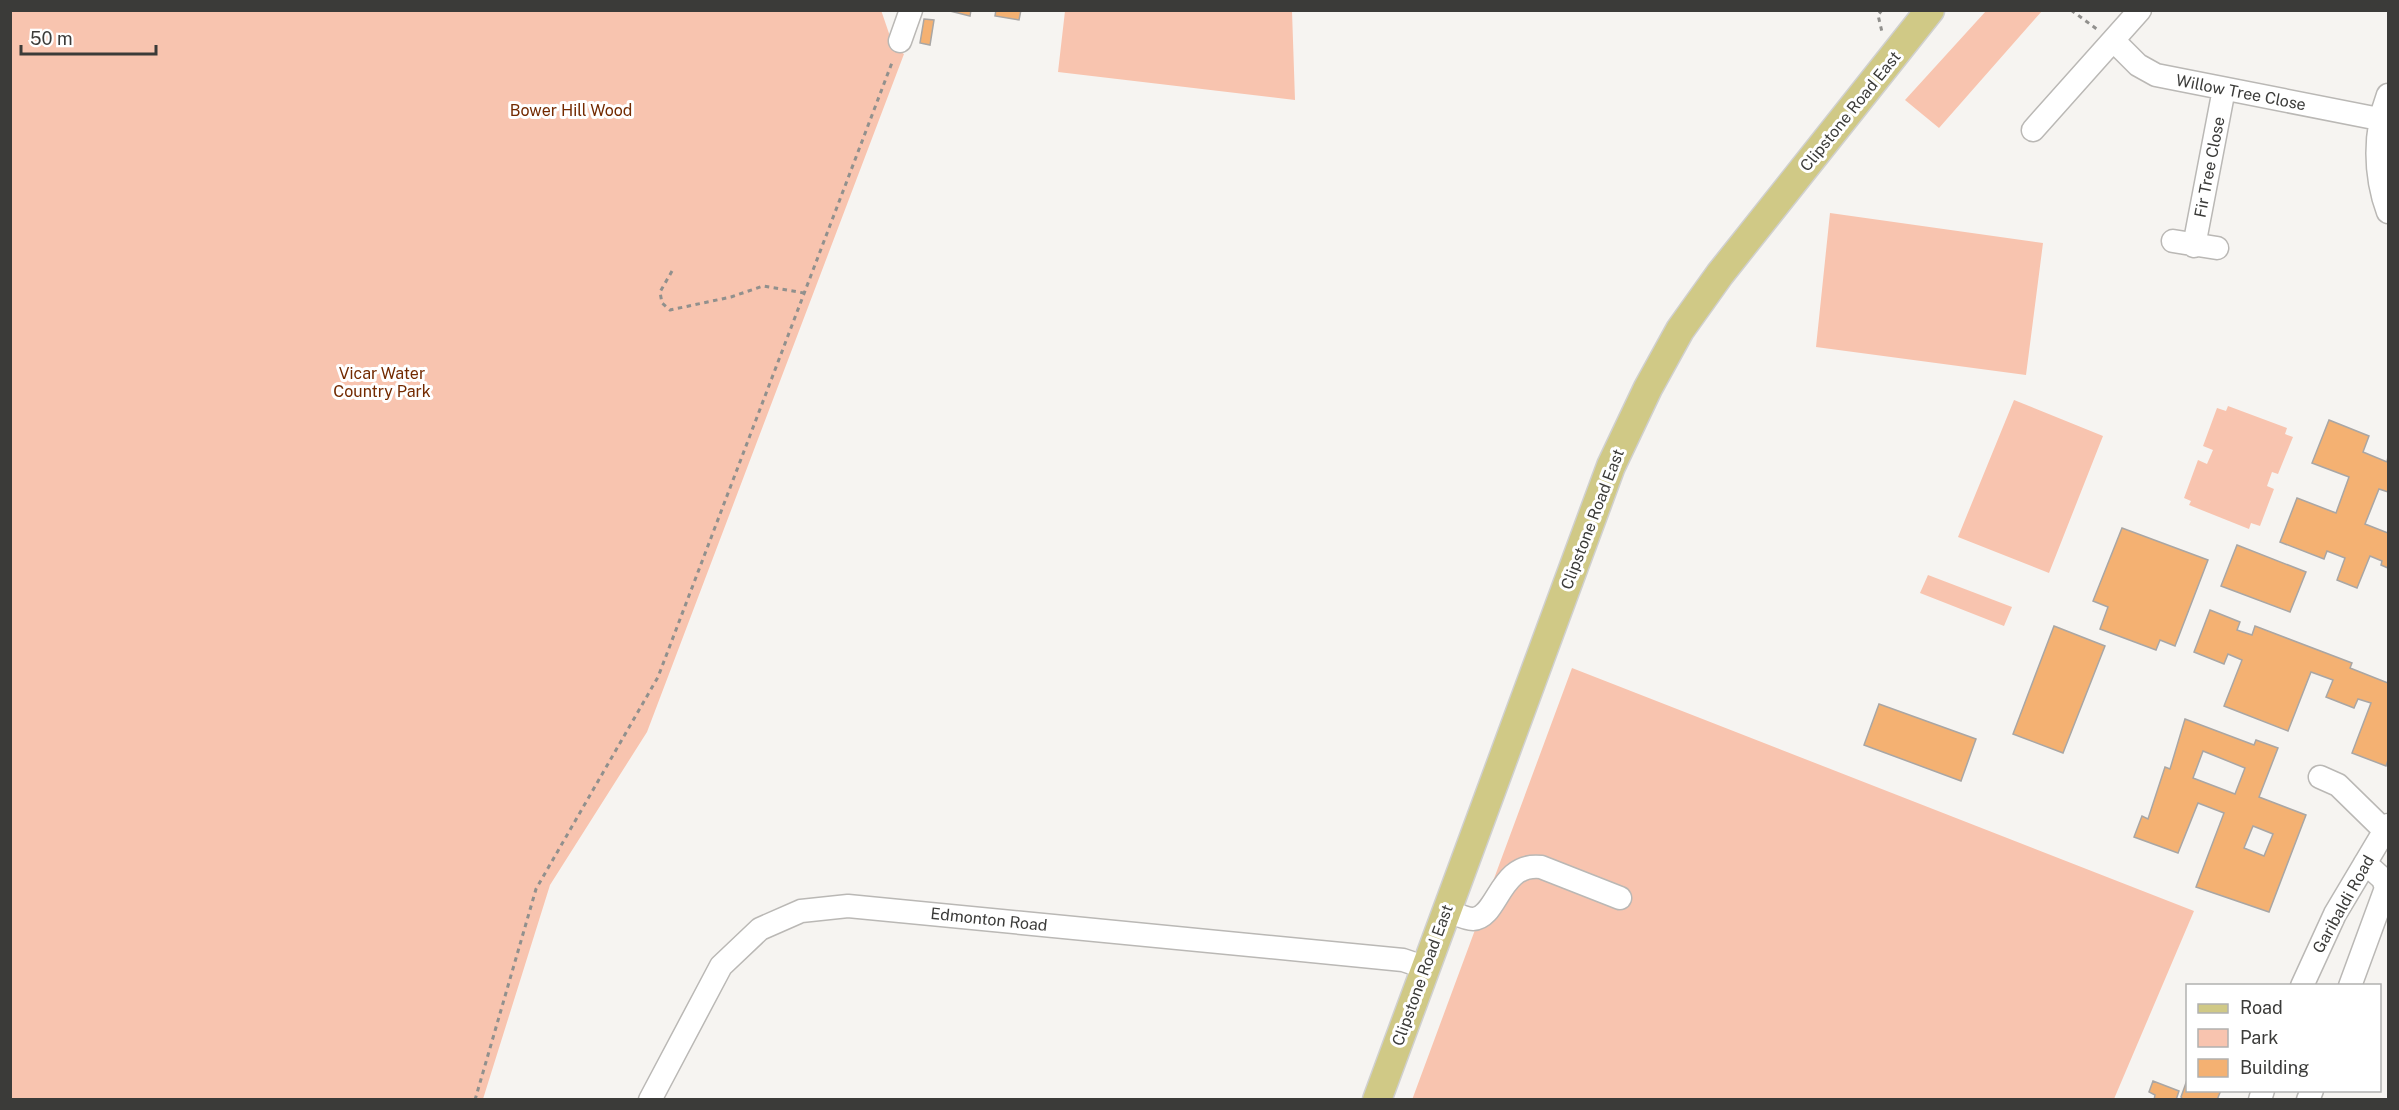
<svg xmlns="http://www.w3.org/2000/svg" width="2399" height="1110" viewBox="0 0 2399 1110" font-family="'Public Sans',sans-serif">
	<rect width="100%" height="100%" fill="#f6f4f1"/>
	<path fill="#f8c4af" d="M881 10 894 48 904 54 647 732 550 885 483 1099H11L10 11Z
		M1065 11H1292L1295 100 1058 72Z
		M1986 11H2042L1939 128 1905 100Z
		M1830 213 2043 243 2026 375 1816 347Z
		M2014 400 2103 436 2049 573 1958 537Z
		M2228 406 2287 428 2285 434 2293 437 2278 474 2272 472 2267 486 2274 489 2260 526 2251 523 2249 529 2189 505 2191 501 2184 498 2198 460 2207 464 2213 450 2203 446 2217 408 2226 411Z
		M1928 575 2012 607 2004 626 1920 593Z
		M1572 668 2194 911 2114 1099 1412 1100Z"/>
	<path fill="#f4b172" stroke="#a9a6a4" stroke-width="1.5" fill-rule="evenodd" d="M946 10H971L970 16Z
		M996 10H1021L1019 20 995 16Z
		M924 19 934 20 930 45 920 43Z
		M2329 420 2369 436 2363 452 2387 462 2388 457V492L2379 489 2365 524 2388 533V568L2381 565 2382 561 2370 556 2357 588 2337 580 2345 558 2327 551 2324 559 2280 542 2297 498 2336 513 2349 477 2312 463Z
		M2122 528 2208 560 2175 646 2160 640 2156 650 2100 629 2108 607 2093 601Z
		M2237 545 2306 572 2290 612 2221 586Z
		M2210 610 2240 622 2237 630 2252 635 2255 626 2352 663 2350 668 2388 683V760L2386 766 2352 753 2371 703 2358 699 2354 708 2326 697 2333 680 2311 672 2288 731 2224 706 2242 660 2228 654 2224 664 2194 652Z
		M2054 626 2105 646 2063 753 2013 734Z
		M1879 704 1976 739 1961 781 1864 745Z
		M2185 719 2254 745 2256 740 2278 748 2259 797 2306 815 2269 912 2196 887 2224 813 2198 803 2178 853 2134 837 2142 816 2148 819 2165 767 2170 769ZM2203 751 2245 768 2235 794 2193 778ZM2253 826 2273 834 2264 856 2244 848Z
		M2187 1080 2188 1090H2221L2217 1100H2183L2181 1097Z
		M2153 1081 2179 1091 2176 1100H2154L2155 1095 2149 1092Z"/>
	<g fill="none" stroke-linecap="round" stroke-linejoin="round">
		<g stroke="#bab8b5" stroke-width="25">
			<path id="minor" d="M900 41 911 10
				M2114 41 2138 65 2156 75 2379 119
				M2388 95C2374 132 2374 174 2388 212
				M2033 130 2140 10
				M2173 241 2217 248
				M2194 246 2224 89
				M2320 777 2338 785 2385 831
				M1446 910C1454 913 1465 919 1473 919 1498 918 1499 862 1541 867L1620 898
				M2302 986 2335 914 2388 825
				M2350 986 2386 888 2383 879 2365 863
				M650 1100 721 966 760 929 801 911 848 906 1403 960 1424 967
				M2260 1100 2263 1090
				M2308 1100 2312 1090"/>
		</g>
		<g stroke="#d0d0cf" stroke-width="31">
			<path id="major" d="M1377 1100 1611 466 1648 388 1680 330 1720 274 1930 10"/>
		</g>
		<path stroke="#91908d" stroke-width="3" stroke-dasharray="4.5 4.5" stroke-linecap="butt" d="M1882 10 1878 15 1882 32
			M2071 10 2098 30
			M672 271 660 292 662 303 670 310 731 297 763 286 804 293
			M475 1100 536 889 658 677 893 60"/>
		<use href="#minor" stroke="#fff" stroke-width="22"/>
		<use href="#major" stroke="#d0c986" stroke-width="28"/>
	</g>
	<g text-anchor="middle" stroke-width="6" stroke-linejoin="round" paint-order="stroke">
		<g font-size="16" fill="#3b3b39" stroke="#fff">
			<text transform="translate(2241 92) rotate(11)" y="6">Willow Tree Close</text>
			<text transform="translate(1850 111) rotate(-51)" y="6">Clipstone Road East</text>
			<text transform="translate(2209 167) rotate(-79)" y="6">Fir Tree Close</text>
			<text transform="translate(1592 519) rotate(-69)" y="6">Clipstone Road East</text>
			<text transform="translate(2343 904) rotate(-61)" y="6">Garibaldi Road</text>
			<text transform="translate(989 919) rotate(6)" y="6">Edmonton Road</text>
			<text transform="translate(1422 975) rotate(-70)" y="6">Clipstone Road East</text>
		</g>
		<g font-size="16" fill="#732a00" stroke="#fff">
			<text x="571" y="116">Bower Hill Wood</text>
			<text x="382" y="379">Vicar Water<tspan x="382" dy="18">Country Park</tspan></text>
		</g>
	</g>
	<rect width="2399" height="1110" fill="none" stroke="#3b3b39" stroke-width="24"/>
	<rect x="2186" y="984" width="195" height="108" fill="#ffffff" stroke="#b1b1b0" stroke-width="1.5"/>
	<rect x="2198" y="1004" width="30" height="9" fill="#d0c986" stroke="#b1b1b0" stroke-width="1.5"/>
	<text x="2240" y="1014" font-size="18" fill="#3b3b39">Road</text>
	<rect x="2198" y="1029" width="30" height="18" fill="#f8c4af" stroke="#b1b1b0" stroke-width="1.5"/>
	<text x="2240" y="1044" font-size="18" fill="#3b3b39">Park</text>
	<rect x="2198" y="1059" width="30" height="18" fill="#f4b172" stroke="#b1b1b0" stroke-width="1.5"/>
	<text x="2240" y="1074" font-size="18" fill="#3b3b39">Building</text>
	<path d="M21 45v9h135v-9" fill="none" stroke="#3b3b39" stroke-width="3"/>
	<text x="30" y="45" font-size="18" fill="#3b3b39" stroke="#ffffff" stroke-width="4.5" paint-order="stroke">50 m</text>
</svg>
